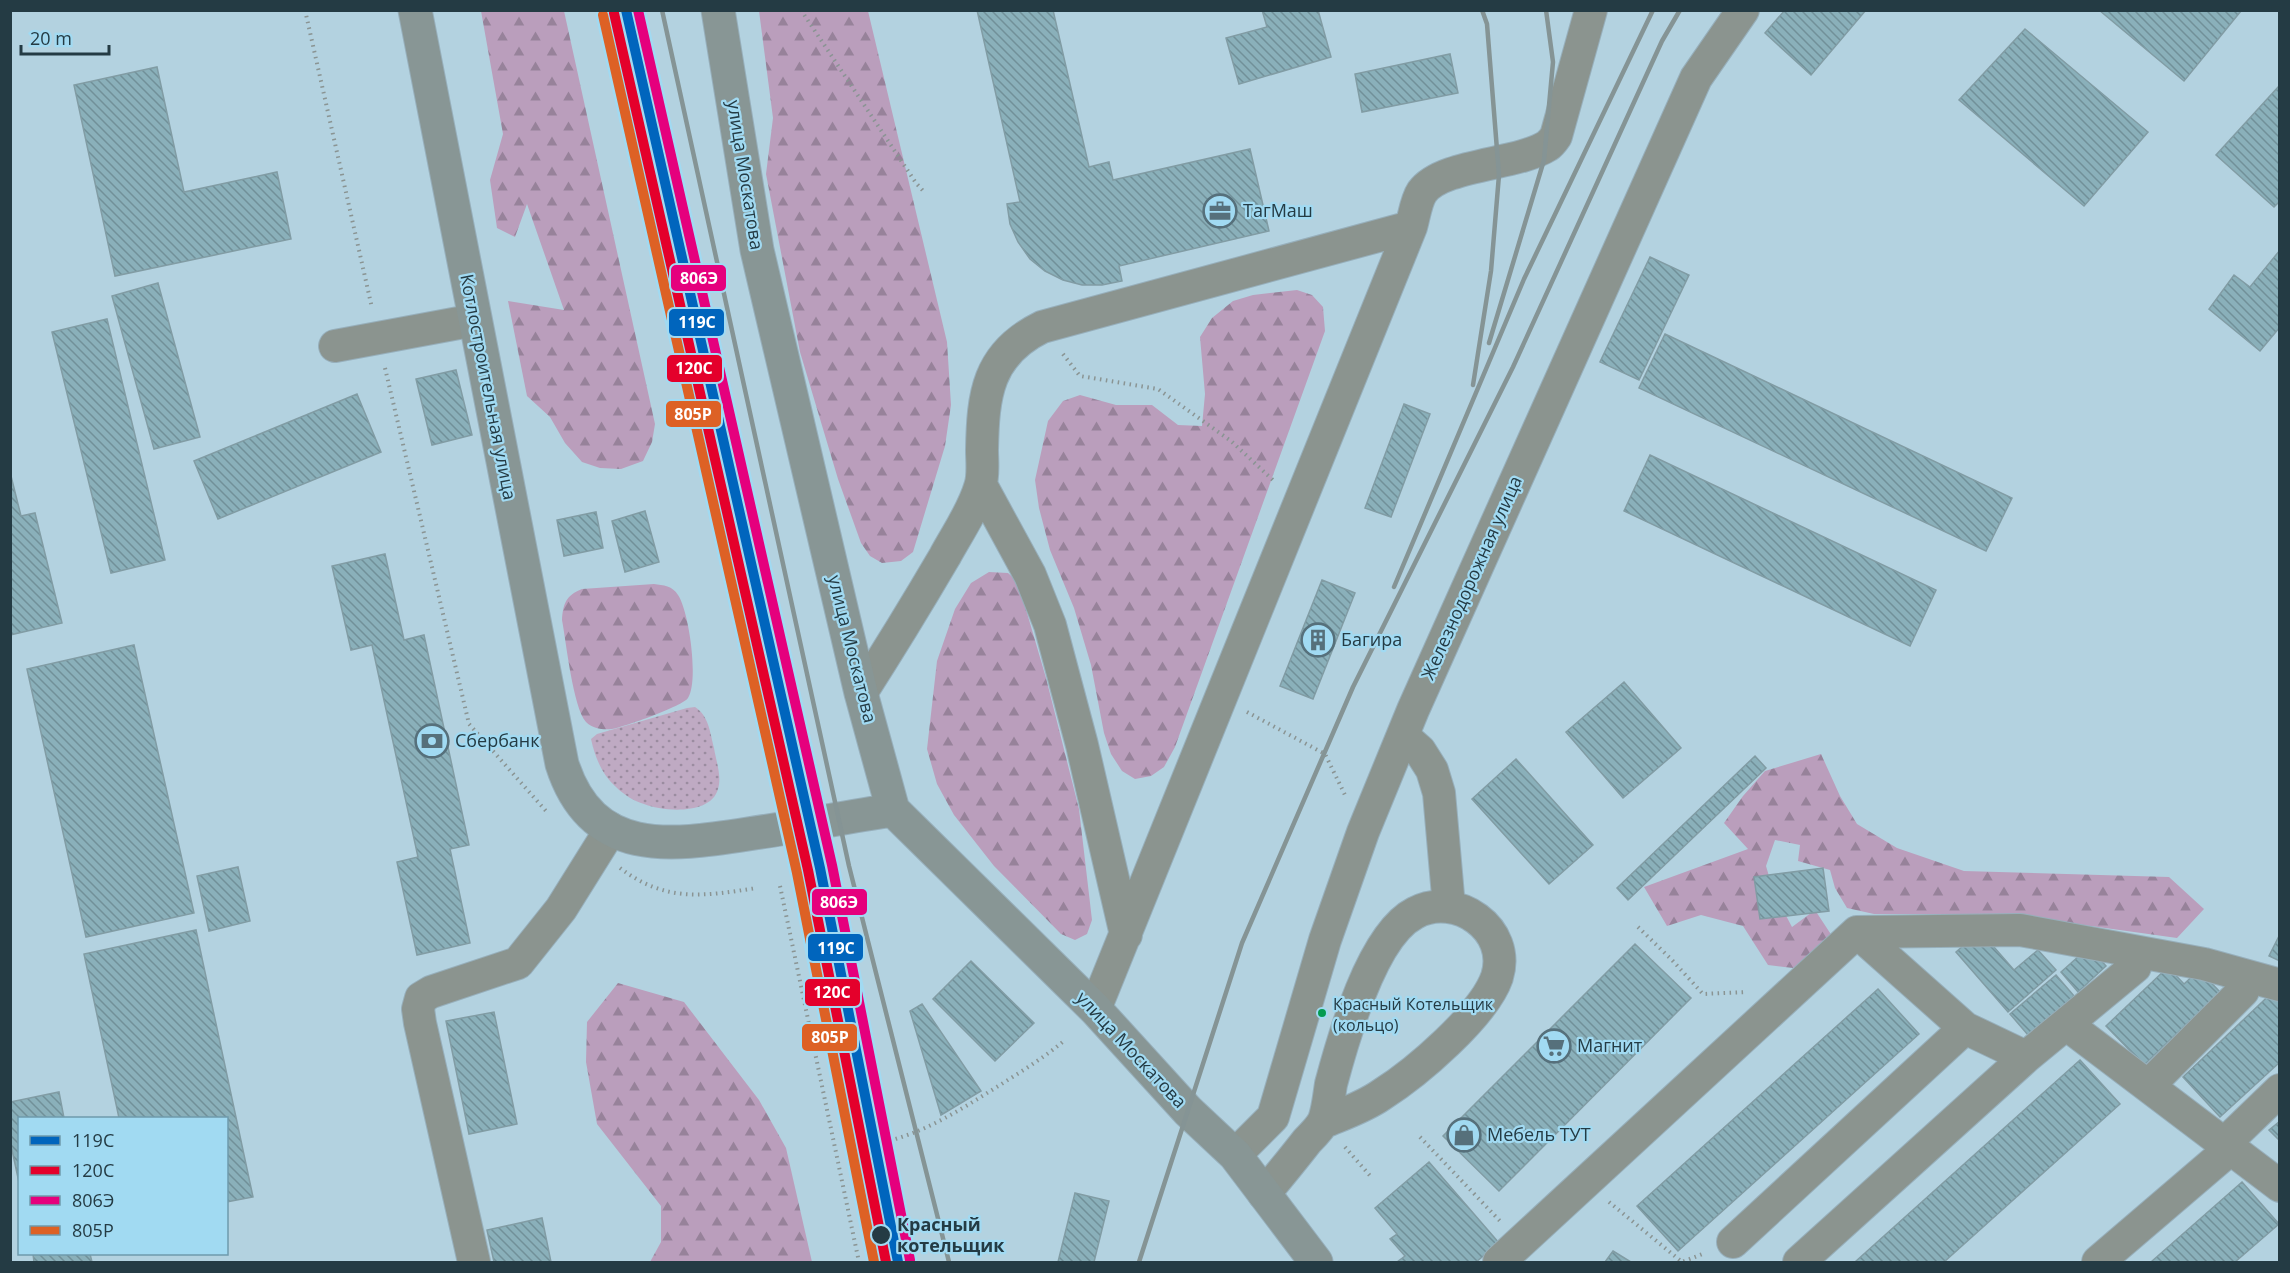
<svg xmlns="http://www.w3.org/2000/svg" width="2290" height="1273" viewBox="0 0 2290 1273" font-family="'Open Sans',sans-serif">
	<defs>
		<pattern id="grass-dots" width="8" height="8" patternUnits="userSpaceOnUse" patternTransform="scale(1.5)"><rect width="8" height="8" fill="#bfaac3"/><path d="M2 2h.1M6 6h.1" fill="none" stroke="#9b8ca0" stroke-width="1.8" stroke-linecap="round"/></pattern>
		<pattern id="forest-firs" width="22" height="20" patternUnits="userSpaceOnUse" patternTransform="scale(1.5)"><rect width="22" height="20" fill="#ba9ebc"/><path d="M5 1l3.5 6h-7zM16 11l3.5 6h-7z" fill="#97829a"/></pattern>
		<pattern id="building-back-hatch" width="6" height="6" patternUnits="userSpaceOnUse" patternTransform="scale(1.5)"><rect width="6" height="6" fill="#8ab0ba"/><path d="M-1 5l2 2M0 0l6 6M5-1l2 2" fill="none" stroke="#719099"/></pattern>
	</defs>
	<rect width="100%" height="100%" fill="#b3d2e0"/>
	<path fill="url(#grass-dots)" d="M695 707C709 716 710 733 714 748 716 761 722 776 718 789 711 815 664 812 644 804 634 801 624 795 616 787 602 775 595 757 591 739L597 734 687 708Z"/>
	<path fill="url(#forest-firs)" d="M481 11H564L655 424 652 442 643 461 621 469 600 468 582 462 565 443 550 417 527 396 508 301 564 310 527 204 515 237 497 228 490 180 503 134Z
		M759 11H868L947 342 951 405 945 446 913 552 901 561 882 563 870 556 861 543 838 479 800 352 766 174 773 118Z
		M1297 290 1312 295 1323 307 1325 331 1175 747 1164 767 1151 776 1135 779 1122 771 1111 754 1104 733 1091 665 1074 608 1050 550 1039 508 1035 480 1048 421 1063 401 1080 395 1116 405H1152L1178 425 1202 426 1205 394 1200 337 1212 318 1233 301 1253 295Z
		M989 572 1008 573 1018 582 1046 678 1079 809 1092 920 1087 934 1075 940 1061 934 994 866 954 815 937 784 927 749 937 661 955 609 971 583Z
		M654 584C663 585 673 586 678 595 689 611 699 681 688 698 683 706 624 727 612 729 604 730 593 729 586 722 573 708 566 641 562 620 563 604 566 595 582 589Z
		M1821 754 1840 796 1857 824 1897 848 1964 871 2169 877 2204 909 2177 938 2091 926 1962 914H1874L1847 908 1835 888 1830 870 1798 861 1800 845 1775 840 1766 866 1774 893 1792 927 1815 910 1834 939 1793 968 1768 965 1743 926 1701 915 1667 926 1644 887 1748 849 1724 823 1743 796 1765 771Z
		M618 983 684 1002 759 1100 786 1148 812 1262H650L661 1242V1206L597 1124 586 1062 587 1022Z"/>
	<path fill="url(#building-back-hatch)" stroke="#819ca4" stroke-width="1.5" d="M977 10H1053L1089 167 1109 162 1113 180 1250 149 1269 231 1119 266 1122 281 1102 285H1082L1063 280 1045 271 1030 259 1018 242 1010 224 1007 204 1020 202Z
		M1262 10H1318L1331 57 1239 84 1226 38 1267 27Z
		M1785 10H1866L1811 75 1765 33Z
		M2099 10H2241V11L2184 81Z
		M2025 29 2148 132 2084 206 1959 100Z
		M1450 54 1458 93 1362 112 1355 74Z
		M157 67 184 192 277 172 291 239 115 276 74 85Z
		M2280 85V201L2274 207 2216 155Z
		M2280 250V327L2260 351 2209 309 2234 275 2250 287Z
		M1650 257 1689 275 1639 380 1600 362Z
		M158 283 200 437 154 449 112 296Z
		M107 319 165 560 111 573 52 332Z
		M1665 334 2012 498 1986 551 1639 388Z
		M456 370 472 435 432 445 416 379Z
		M357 394 381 452 218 519 194 461Z
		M1404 404 1430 414 1391 517 1365 508Z
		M1650 455 1936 590 1910 646 1624 511Z
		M10 472 21 516 35 513 62 623 10 635Z
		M645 511 659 562 625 572 612 521Z
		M596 512 603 548 564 556 557 520Z
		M385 554 404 640 424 635 469 845 450 849 470 943 417 955 397 862 418 857 372 645 351 650 332 566Z
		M1322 580 1355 593 1313 699 1280 686Z
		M134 645 194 913 86 937 27 669Z
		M1624 682 1681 748 1623 798 1566 732Z
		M1755 756 1766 768 1628 900 1617 888Z
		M1516 759 1593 845 1549 884 1472 799Z
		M238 867 250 921 209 931 197 876Z
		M1823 868 1829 911 1760 919 1754 877Z
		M196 930 253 1197 226 1202V1118H119L84 954Z
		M1980 931 2014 970 2038 950 2056 970 2008 1012 1956 952Z
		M2280 934V961L2269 956Z
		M1635 944 1691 998 1499 1191 1443 1136Z
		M2089 947 2106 966 2078 992 2061 972Z
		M971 961 1034 1023 995 1061 933 999Z
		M2168 967 2184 984 2199 970 2220 992 2144 1065 2106 1026Z
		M2056 975 2074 996 2028 1035 2010 1014Z
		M2279 986 2280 1062 2220 1117 2183 1077Z
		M1878 989 1919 1034 1678 1251 1637 1206Z
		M922 1004 981 1091 941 1115 910 1011Z
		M494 1012 517 1124 469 1134 446 1021Z
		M2080 1060 2120 1104 1944 1262H1855Z
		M59 1092 64 1118H20V1187L10 1141V1102Z
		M2280 1121V1141L2269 1130Z
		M1429 1162 1499 1243 1476 1262H1397L1405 1256 1390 1239 1397 1234 1375 1208Z
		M2242 1182 2279 1224 2235 1262H2151Z
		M1075 1193 1109 1201 1094 1262H1058Z
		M542 1218 551 1262H494L487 1230Z
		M1613 1251 1631 1262H1605Z
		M33 1254H90L92 1262H34Z"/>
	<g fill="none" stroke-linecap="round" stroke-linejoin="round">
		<g stroke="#97afbb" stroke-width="34">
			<path id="minor" d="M335 346 475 320
				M981 485 1030 575 1050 625 1082 745 1126 935
				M861 693C890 648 918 602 945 556 957 534 973 511 980 487 984 476 982 461 982 450 983 395 987 354 1042 327L1411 227C1414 217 1416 201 1422 192 1442 164 1517 165 1547 146 1550 144 1554 139 1556 136L1591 10
				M1403 736 1420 751 1432 770 1439 793 1449 907
				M1095 1009 1411 227
				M2066 1024 2280 1186
				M2026 1057 2135 967
				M2148 1086 2243 991
				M2224 1144 2280 1090
				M1235 1155 1273 1117 1325 940 1363 832 1413 710 1696 78 1743 10
				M1264 1194C1279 1176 1293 1159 1307 1141 1313 1135 1321 1127 1324 1120 1328 1109 1329 1096 1331 1084 1343 1039 1372 935 1415 913 1456 891 1512 929 1497 977 1484 1015 1416 1073 1381 1095 1364 1107 1343 1114 1324 1122
				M1733 1242 1965 1028 1857 932
				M474 1262 420 1023 418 1009 421 998 431 992 518 963 561 909 611 829
				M1499 1262 1857 932 2020 930 2204 964 2280 985
				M1799 1262 2026 1057 1965 1028
				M2098 1262 2230 1149"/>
		</g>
		<g stroke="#97afbb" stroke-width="35">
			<path id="major" d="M415 10 562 764C592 858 670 846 748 834 797 827 845 817 893 810
				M718 10 757 250 861 693 893 810 1095 1009 1188 1111 1235 1155 1316 1262"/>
		</g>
		<path stroke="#8a9493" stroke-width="4" stroke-dasharray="1.5 4.5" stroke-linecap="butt" d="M305 10 372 308
			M801 10 916 183 925 193
			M1063 354 1080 376 1158 389 1231 441 1275 482
			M385 368 469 724 546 811
			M1247 712 1325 754 1345 795
			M833 867 907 1262
			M620 868C666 903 704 896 757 888
			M780 886 859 1262
			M1638 927 1672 960 1703 994 1747 992
			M1420 1137 1500 1221
			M884 1142C927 1132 963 1108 1000 1085 1022 1071 1045 1057 1065 1040
			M1345 1147 1372 1178
			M1609 1202 1682 1262 1705 1253"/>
		<use href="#minor" stroke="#8b948f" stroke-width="32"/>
		<use href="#major" stroke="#889695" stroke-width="33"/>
		<path stroke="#859495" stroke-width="4.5" d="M662 10 849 866 949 1262
			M1489 343 1544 160 1553 62 1546 10
			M1473 385 1491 271 1499 175 1487 24 1482 10
			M1394 587 1524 279 1653 10
			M1139 1262 1242 943 1353 687 1513 367 1662 41 1680 10"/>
		<g stroke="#a1daf2" stroke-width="15">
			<path id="rail-1" d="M626 10 820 868 898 1262"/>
		</g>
		<g stroke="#a1daf2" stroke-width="15">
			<path id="rail-2" d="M614 13 808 870 886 1262"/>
		</g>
		<g stroke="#a1daf2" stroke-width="15">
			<path id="rail-3" d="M638 10 832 865 910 1260"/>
		</g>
		<g stroke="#a1daf2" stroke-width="15">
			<path id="rail-4" d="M603 15 797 873 874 1262"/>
		</g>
		<use href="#rail-1" stroke="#0065bd" stroke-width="10"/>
		<use href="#rail-2" stroke="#e4002b" stroke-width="10"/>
		<use href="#rail-3" stroke="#e5007d" stroke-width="10"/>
		<use href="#rail-4" stroke="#dd6125" stroke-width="10"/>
	</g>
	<defs>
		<g id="office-ring" transform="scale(1.725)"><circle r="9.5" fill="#a1daf2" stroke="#56707b" stroke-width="1.5"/><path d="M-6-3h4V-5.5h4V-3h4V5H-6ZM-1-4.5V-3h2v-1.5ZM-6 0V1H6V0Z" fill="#56707b"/></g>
		<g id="building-ring" transform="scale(1.725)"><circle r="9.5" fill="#a1daf2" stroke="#56707b" stroke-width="1.5"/><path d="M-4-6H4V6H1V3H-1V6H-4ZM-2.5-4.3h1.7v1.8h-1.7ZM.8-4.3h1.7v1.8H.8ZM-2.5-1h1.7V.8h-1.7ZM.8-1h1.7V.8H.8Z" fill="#56707b"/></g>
		<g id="bank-ring" transform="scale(1.725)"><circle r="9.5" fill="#a1daf2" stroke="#56707b" stroke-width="1.5"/><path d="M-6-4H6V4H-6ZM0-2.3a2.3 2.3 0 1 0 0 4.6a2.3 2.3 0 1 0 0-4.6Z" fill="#56707b"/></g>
		<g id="supermarket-ring" transform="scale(1.725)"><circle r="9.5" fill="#a1daf2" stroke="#56707b" stroke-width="1.5"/><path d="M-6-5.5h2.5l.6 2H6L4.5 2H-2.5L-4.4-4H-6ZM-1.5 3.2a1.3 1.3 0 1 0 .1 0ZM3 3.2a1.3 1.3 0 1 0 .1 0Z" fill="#56707b"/></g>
		<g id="shop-ring" transform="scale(1.725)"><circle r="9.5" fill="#a1daf2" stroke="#56707b" stroke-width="1.5"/><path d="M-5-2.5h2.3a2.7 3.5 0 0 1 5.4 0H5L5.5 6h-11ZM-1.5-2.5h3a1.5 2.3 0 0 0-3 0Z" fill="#56707b"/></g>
	</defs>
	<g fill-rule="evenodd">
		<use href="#office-ring" x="1220" y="211"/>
		<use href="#building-ring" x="1318" y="640"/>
		<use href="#bank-ring" x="432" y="741"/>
		<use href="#supermarket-ring" x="1554" y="1046"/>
		<use href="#shop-ring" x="1464" y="1135"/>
	</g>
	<circle fill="#049b50" stroke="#a1daf2" stroke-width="2" cx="1322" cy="1013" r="5"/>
	<circle fill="#243b44" stroke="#a1daf2" stroke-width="2" cx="881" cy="1235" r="10"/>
	<g text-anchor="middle" stroke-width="4.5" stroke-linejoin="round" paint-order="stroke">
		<g font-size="16" fill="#243b44" stroke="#a1daf2" text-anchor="start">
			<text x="1333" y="1010">Красный Котельщик<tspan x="1333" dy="21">(кольцо)</tspan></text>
		</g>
		<g font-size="18" fill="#243b44" stroke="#a1daf2">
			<text transform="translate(745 175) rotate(81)" y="6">улица Москатова</text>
			<text transform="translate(488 387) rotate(79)" y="6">Котлостроительная улица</text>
			<text transform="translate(1472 578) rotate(-66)" y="6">Железнодорожная улица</text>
			<text transform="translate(852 649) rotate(76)" y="6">улица Москатова</text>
			<text transform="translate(1131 1050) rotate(47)" y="6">улица Москатова</text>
		</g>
		<g font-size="18" fill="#243b44" stroke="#a1daf2" text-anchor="start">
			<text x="1243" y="217">ТагМаш</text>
			<text x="1341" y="646">Багира</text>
			<text x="455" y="747">Сбербанк</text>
			<text x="1577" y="1052">Магнит</text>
			<text x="1487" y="1141">Мебель ТУТ</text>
		</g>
		<g font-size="18" font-weight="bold" fill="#243b44" stroke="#a1daf2" text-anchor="start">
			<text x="897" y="1231">Красный<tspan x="897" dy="21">котельщик</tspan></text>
		</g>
	</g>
	<g stroke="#a1daf2" stroke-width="2">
		<rect x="670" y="264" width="57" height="28" rx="6" fill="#e5007d"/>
		<rect x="668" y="308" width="57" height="29" rx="6" fill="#0065bd"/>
		<rect x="666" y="354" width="57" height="29" rx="6" fill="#e4002b"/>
		<rect x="665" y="400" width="57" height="28" rx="6" fill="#dd6125"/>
		<rect x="811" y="888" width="57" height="28" rx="6" fill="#e5007d"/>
		<rect x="807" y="933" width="57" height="29" rx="6" fill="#0065bd"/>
		<rect x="804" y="978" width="57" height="29" rx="6" fill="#e4002b"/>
		<rect x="801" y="1023" width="57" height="29" rx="6" fill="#dd6125"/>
	</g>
	<g font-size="16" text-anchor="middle" font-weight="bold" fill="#fff">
		<text x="699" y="284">806Э</text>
		<text x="697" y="328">119С</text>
		<text x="694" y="374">120С</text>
		<text x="693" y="420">805Р</text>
		<text x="839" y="908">806Э</text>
		<text x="836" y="954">119С</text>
		<text x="832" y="998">120С</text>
		<text x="830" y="1043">805Р</text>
	</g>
	<rect width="2290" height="1273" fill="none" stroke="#243b44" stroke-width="24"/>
	<rect x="18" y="1117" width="210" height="138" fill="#a1daf2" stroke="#6f9aac" stroke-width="1.5"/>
	<rect x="30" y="1136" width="30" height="9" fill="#0065bd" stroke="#6f9aac" stroke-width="1.5"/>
	<text x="72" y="1147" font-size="18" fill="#243b44">119С</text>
	<rect x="30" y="1166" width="30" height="9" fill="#e4002b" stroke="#6f9aac" stroke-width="1.5"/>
	<text x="72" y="1177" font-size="18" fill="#243b44">120С</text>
	<rect x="30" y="1196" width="30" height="9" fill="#e5007d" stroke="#6f9aac" stroke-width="1.5"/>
	<text x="72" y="1207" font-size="18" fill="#243b44">806Э</text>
	<rect x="30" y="1226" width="30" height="9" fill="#dd6125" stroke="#6f9aac" stroke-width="1.5"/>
	<text x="72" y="1237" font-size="18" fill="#243b44">805Р</text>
	<path d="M21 45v9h88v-9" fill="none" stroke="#243b44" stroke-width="3"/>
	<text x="30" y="45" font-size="18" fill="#243b44" stroke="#a1daf2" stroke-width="4.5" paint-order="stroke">20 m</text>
</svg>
